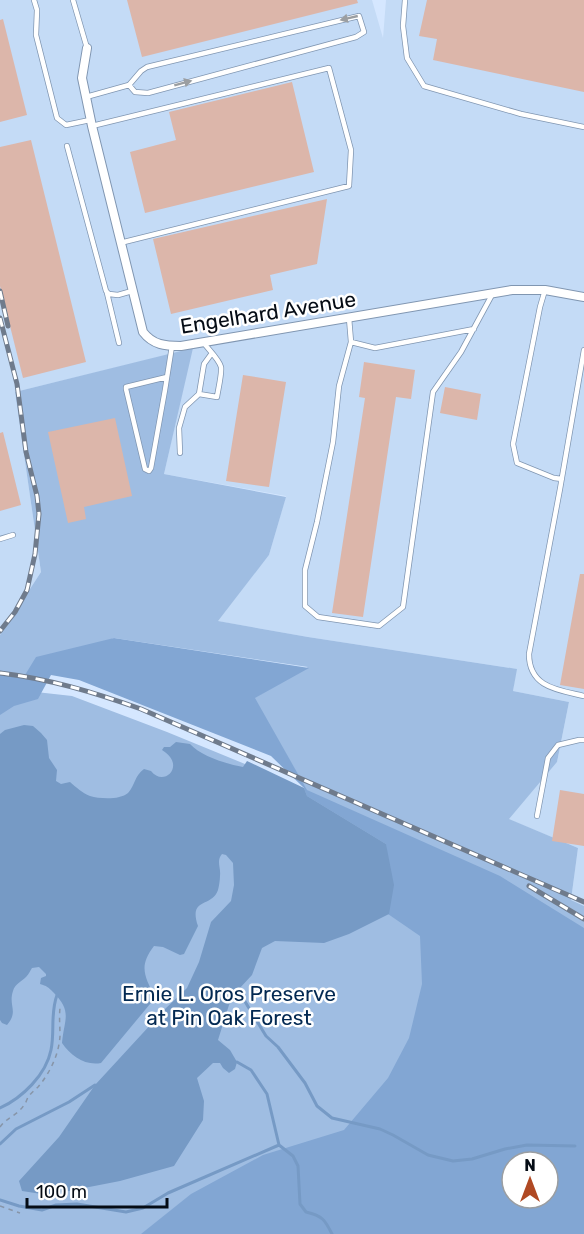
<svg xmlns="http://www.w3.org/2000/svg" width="584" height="1234" viewBox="0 0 584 1234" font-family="Rubik,sans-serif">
	<rect width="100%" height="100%" fill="#d5e7ff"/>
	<path fill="#c4dbf6" d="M0 0H372L383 38 386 0H584V906L571 900 578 848 508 819 557 762 569 702 513 691 516 669 308 637 217 621 269 555 286 496 164 474 192 349 15 392 41 572 0 635Z"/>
	<path fill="#9fbde2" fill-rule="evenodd" d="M193 348 164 474 286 497 269 555 218 621 308 637 517 669 513 691 569 702 557 762 509 819 578 848 571 900 584 906V1234H0V688L72 696 167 732 306 789 254 698 308 667 114 638 25 676 0 672V635L41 572 15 392ZM512 1162H548V1198H512Z"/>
	<path fill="#82a6d3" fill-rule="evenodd" d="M114 638 309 668 255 698 307 790 500 876 584 928V1234H141L191 1194 263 1155 344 1130 388 1078 409 1038 422 984 420 936 388 914 386 844 307 796 304 788 271 756 79 680 51 675 38 699 14 706 0 715V672L25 675 36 657ZM512 1162H548V1198H512Z"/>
	<path fill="#769ac5" d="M24 725 33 726 41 733 47 740 49 758 57 770 56 781 61 784 70 782C76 787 82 793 90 796 100 799 120 800 128 793 135 785 135 775 144 769L151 771C164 788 187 765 162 750L164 747H170L176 742 190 744C201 756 226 764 243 767L247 761 304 788 307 796 386 844 394 885 389 914 349 934 324 943 275 941 262 948 252 975 238 990 229 1005 218 1040 230 1050 237 1062 235 1069 229 1073 223 1068 220 1063H213L197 1078 204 1101 203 1120 174 1166 120 1181 48 1195 22 1191 19 1181 59 1137 95 1085 165 1009 187 988 199 962 211 922 231 901 234 885 233 863 226 855 222 854C216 861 221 867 220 876 220 880 219 886 218 890 212 908 188 897 198 926L184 954 180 955 163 947 154 946C138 967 145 976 155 998L101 1063C85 1066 71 1056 62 1043 64 1019 73 1012 53 992 48 987 47 986 40 984L41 978 46 976V974L39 967 32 968C30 971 29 974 26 977 21 982 15 984 13 991 8 1006 19 1011 7 1025L2 1023 0 1020V734L5 730Z"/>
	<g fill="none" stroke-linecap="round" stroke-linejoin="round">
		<path stroke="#769ac5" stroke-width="3" d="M238 990 266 1036 278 1047 305 1083 317 1106 332 1118 380 1129 393 1135 428 1155 453 1161 472 1159 505 1149 527 1145 575 1146
			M237 1062 251 1070 267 1094 279 1145 293 1156 298 1166 300 1204 306 1212C323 1216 325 1220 332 1234
			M0 1108C22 1098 46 1075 51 1050 55 1031 50 1014 57 995
			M0 1144 16 1129 69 1102 95 1085
			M0 1200 19 1206 42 1210 56 1205 77 1204 126 1212 143 1208 168 1193 279 1145"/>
	</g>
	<path fill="#dcb6aa" d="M127 0H357L358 3 142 57Z
		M427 0H584V92L433 60 437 39 419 36Z
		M3 19 27 115 0 122V20Z
		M292 82 314 172 145 213 130 152 176 140 169 112Z
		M31 140 86 362 23 378 0 286V147Z
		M327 199 317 264 270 275 273 290 171 314 153 239Z
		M364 362 415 370 411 399 396 397 363 617 332 613 365 398 359 397Z
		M243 375 286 382 269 487 226 481Z
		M445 387 481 394 477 420 440 413Z
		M115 418 132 496 84 507 86 519 68 523 48 432Z
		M3 432 21 505 0 511V433Z
		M580 574H584V689L560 685Z
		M560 790 584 794V846L552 841Z"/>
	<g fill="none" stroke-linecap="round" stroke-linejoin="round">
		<g stroke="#8096b1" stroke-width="6">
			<path id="service" d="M34 0 37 10 36 35 57 118 66 125 90 120
				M73 0 87 48
				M405 0 403 26 407 58 424 86 521 114 584 127
				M86 97 129 85 141 71 147 67 359 16 364 32 356 37 148 93 135 92 129 85
				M92 126 329 68 351 150 349 186 120 243
				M67 146 106 291 109 294 118 295 132 291
				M545 290 540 307 513 444 517 463 554 478 562 479
				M107 293 119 343
				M349 318 351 342 339 386 333 442 317 522 305 570V606L318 617 379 626 403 607 433 392 461 352 493 293
				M203 342C208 349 219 359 221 367 222 374 218 390 217 397L199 394 204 364 212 353
				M351 342 375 348 474 329
				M584 350 560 489 529 654C529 688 559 690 584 696
				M167 377 126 387V389L145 469 149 471 151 468 165 390 172 346
				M180 453 179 428 185 407 199 394
				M0 539 13 535
				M537 816 548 758 558 745 579 740H584"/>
		</g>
		<g stroke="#8096b1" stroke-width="10">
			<path id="minor" d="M87 48 82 78 86 97 92 126 143 332C153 345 165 346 181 346L512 290H545L584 297"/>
		</g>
		<path stroke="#8795a8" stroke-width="1.5" stroke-dasharray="4.5 4.5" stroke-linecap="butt" d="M0 1127C6 1118 18 1115 24 1105 26 1103 27 1099 28 1097 31 1093 35 1090 38 1087 50 1073 59 1054 60 1036 60 1026 59 1017 60 1008
			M0 1206 20 1213"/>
		<use href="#service" stroke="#fff" stroke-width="4.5"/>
		<use href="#minor" stroke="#fff" stroke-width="8"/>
		<g stroke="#6f7b8c" stroke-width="5">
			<path id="rail" d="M0 291 8 326
				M0 318 17 384 26 452 37 496 39 514 35 554 27 590 15 612 0 631
				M0 673C50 679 93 692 141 709L584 902
				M529 886 584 919"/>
		</g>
		<use href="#rail" stroke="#fff" stroke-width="3" stroke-dasharray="9" stroke-linecap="butt"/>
	</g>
	<defs><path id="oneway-solid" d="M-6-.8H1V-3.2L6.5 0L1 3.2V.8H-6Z" transform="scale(1.5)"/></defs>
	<g fill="#9b9ea1">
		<use href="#oneway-solid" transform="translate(349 18) rotate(167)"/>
		<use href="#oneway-solid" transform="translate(183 83) rotate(-15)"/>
	</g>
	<g text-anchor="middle" stroke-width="5" stroke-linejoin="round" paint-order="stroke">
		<g font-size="21" fill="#050c15" stroke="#fff">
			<text transform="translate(268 313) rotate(-9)" y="7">Engelhard Avenue</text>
		</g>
		<g font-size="21" fill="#032952" stroke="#fff">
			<text x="229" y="1001">Ernie L. Oros Preserve<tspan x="229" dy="24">at Pin Oak Forest</tspan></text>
		</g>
	</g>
	<g transform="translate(530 1180)"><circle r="28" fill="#ffffff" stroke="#9b9ea1" stroke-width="1.5"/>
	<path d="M0-4.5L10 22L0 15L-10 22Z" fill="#b04923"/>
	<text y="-9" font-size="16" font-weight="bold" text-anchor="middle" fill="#050c15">N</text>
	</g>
	<path d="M27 1198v9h140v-9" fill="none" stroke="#050c15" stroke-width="3"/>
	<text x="36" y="1198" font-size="18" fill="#050c15" stroke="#ffffff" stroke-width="4.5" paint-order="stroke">100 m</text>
</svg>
